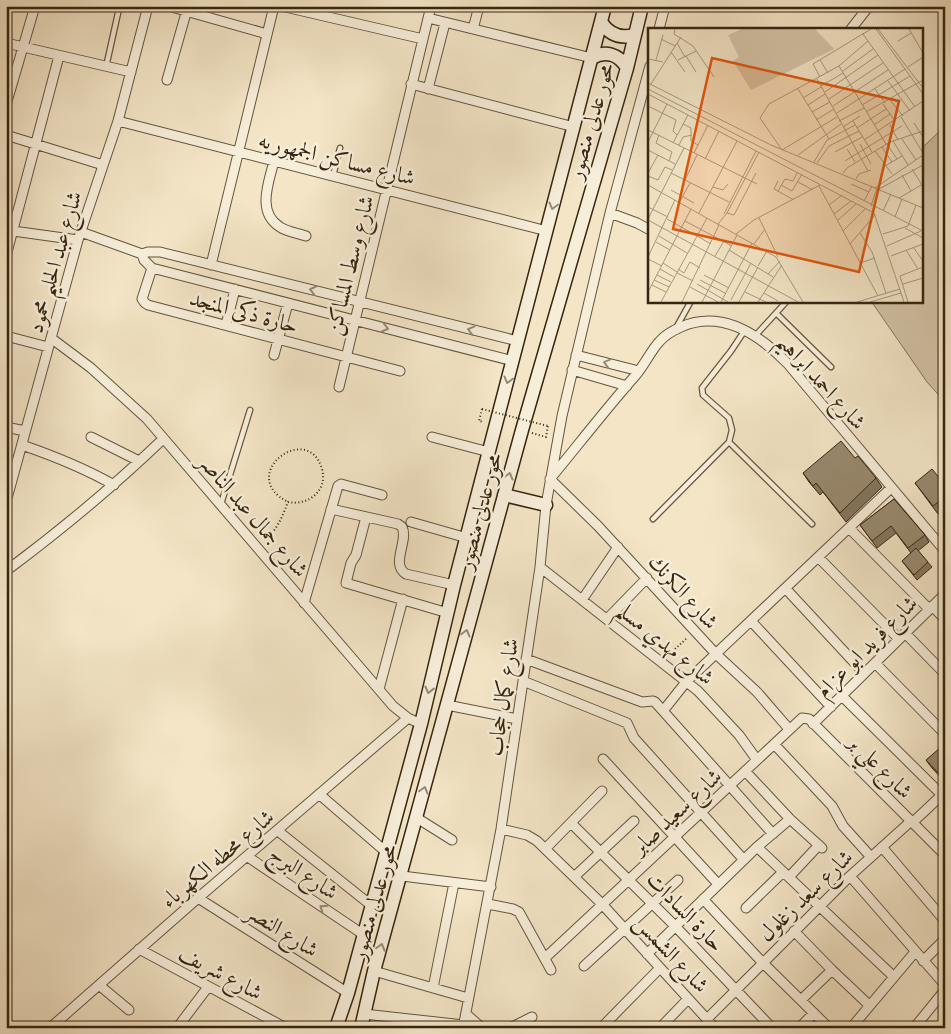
<svg xmlns="http://www.w3.org/2000/svg" width="951" height="1034" viewBox="0 0 951 1034" font-family="'EB Garamond',Amiri,serif">
	<rect width="100%" height="100%" fill="#f3e5c6"/>
	<filter id="stains"><feTurbulence type="fractalNoise" baseFrequency=".004" numOctaves="4"/><feColorMatrix values="0 0 0 0 .2 0 0 0 0 .09 0 0 0 0 .02 0 0 0 .5 -.17"/></filter>
	<radialGradient id="worn" r=".72"><stop offset=".6" stop-color="#630" stop-opacity="0"/><stop offset="1" stop-color="#630" stop-opacity=".3"/></radialGradient>
	<path fill="#d3c4a7" stroke="#84745c" d="M945 126V402L927 382 871 301H922V148Z"/>
	<g fill="none" stroke-linecap="round" stroke-linejoin="round">
		<g stroke="#65553e" stroke-width="7">
			<path id="service" d="M106 67 118 13
				M333 176 340 148
				M776 313 831 367
				M676 328 691 301
				M755 336 787 301
				M729 442 812 524
				M221 504 250 410
				M653 519 729 442 732 430 729 418 703 395 702 388 731 351 745 330"/>
		</g>
		<g stroke="#65553e" stroke-width="11">
			<path id="minor" d="M168 6 267 34
				M281 6 423 39
				M428 18 592 58
				M473 29 479 6
				M659 29 665 6
				M851 29 869 6
				M6 43 131 72
				M167 80 188 6
				M411 84 574 127
				M428 89 445 23
				M6 105 35 6
				M118 121 547 231
				M6 135 103 165
				M274 161C269 182 256 212 280 227 287 232 298 233 306 236
				M610 213 637 223 650 230
				M6 230 78 240
				M81 232 142 254 148 252H160L518 341
				M142 254 144 260 152 268 513 361
				M6 256 59 56
				M211 265 274 6
				M152 268 142 299 145 303 148 305 400 371
				M226 325 235 289
				M6 336 48 347
				M51 338 91 368 147 419 393 706 408 718 421 724
				M274 355 288 303
				M576 355 639 371
				M572 370 627 386
				M339 387 431 6
				M6 427 25 431
				M91 437 139 461
				M432 437 489 452
				M22 445C54 456 84 468 114 485
				M6 502 78 240 118 121 148 6
				M331 509 398 524 402 527C409 541 390 564 406 574L454 585
				M366 517 356 555 351 563 346 583 448 613
				M411 522 467 538
				M849 528 929 609
				M819 558 899 639
				M540 567 698 691 739 735 757 760
				M6 571C61 530 114 486 163 439
				M786 589 864 673
				M582 600 618 547
				M304 603 338 486 341 484 382 495
				M932 606 945 619
				M607 619 647 578
				M751 621 831 707
				M905 633 945 674
				M526 659 642 702 653 701 655 702 773 834
				M875 663 945 734
				M523 681 627 723 634 738 744 860
				M379 689 403 599
				M842 696 945 798
				M447 705 517 719
				M663 711 686 682 891 488
				M813 724 945 594
				M789 729 757 692 716 654 598 526 550 479C578 445 606 409 635 376 644 366 650 352 659 342 664 336 674 330 681 327 722 309 760 335 788 364L945 551
				M774 744 832 806 843 826 871 857
				M603 759 718 884
				M745 771 790 819 822 848
				M319 794 386 852
				M417 818 452 840
				M571 823 675 926 772 1028
				M912 823 945 792
				M501 829 527 835 537 841 602 904 715 1028
				M278 831 372 906
				M757 847 893 976
				M882 847 945 921
				M545 849 602 791
				M248 857 364 935
				M402 876 491 887
				M850 876 945 985
				M574 877 634 821
				M789 877 819 845
				M198 898 348 993
				M703 899 763 963 829 1028
				M488 904 513 909 519 912 551 970
				M746 908 783 872
				M794 931 832 970 869 1005
				M139 949 286 1028
				M647 954 757 847 790 819
				M545 958 802 718 809 719 945 855
				M923 961 945 939
				M584 966 678 880
				M374 971 468 998
				M99 985 129 1010
				M433 988 454 883
				M801 1000 832 970
				M364 1014 464 1025
				M466 1014 482 1028
				M707 1019 850 876 910 822
				M50 1028 198 898 408 718
				M177 1028 208 987
				M463 1028 501 829 540 567 546 505 562 416 610 213 650 66
				M510 1028 532 1017
				M601 1028 660 968
				M660 1028 688 999
				M799 1028 814 1013
				M851 1028 915 952
				M914 1028 945 990"/>
		</g>
		<g stroke="#362510" stroke-width="15">
			<path id="secondary" d="M601 22C609 34 620 39 634 35
				M592 58C605 50 619 54 627 68
				M504 495 546 505
				M336 1028 348 993 421 724 454 585 605 6
				M361 1028 374 971 522 430 627 68 642 6"/>
		</g>
		<path stroke="#362510" stroke-width="2" stroke-dasharray="1 2.5" stroke-linecap="butt" d="M482 409 479 421 484 422
			M532 433 546 437 548 426
			M264 540C277 531 282 517 288 502 308 506 328 491 322 469 308 420 235 475 288 502
			M675 649 687 638"/>
		<use href="#service" stroke="#f7eeda" stroke-width="4.5"/>
		<use href="#minor" stroke="#f7eeda" stroke-width="9"/>
		<use href="#secondary" stroke="#f7eeda" stroke-width="12"/>
		<path stroke="#362510" stroke-width="2" stroke-dasharray="1 2.5" stroke-linecap="butt" d="M482 409 548 426"/>
	</g>
	<path fill="#83765f" stroke="#362510" d="M855 458 876 478 882 487 846 522 823 492 820 495 809 482 803 473Z
		M915 483 945 485V509L938 514Z
		M894 499 925 535 929 542 918 551 932 567 917 580 902 561 911 553 896 533 877 548 860 525Z
		M945 749V782L932 768 926 760Z"/>
	<path fill="#98896f" stroke="#362510" d="M841 441 855 458 858 456 876 478 840 513 816 483 813 486 803 473Z
		M932 469 945 485V497L933 506 915 483Z
		M894 499 925 535 908 548 891 526 872 541 860 525Z
		M916 548 928 562 914 575 902 561Z
		M941 747 943 750 945 749V780L926 760Z"/>
	<defs><path id="oneway-chevron" d="M-2-3.5L2.5 0L-2 3.5" fill="none" stroke-width="1.6" stroke-linecap="round" stroke-linejoin="round" transform="scale(1.25)"/></defs>
	<g stroke="#968a75">
		<use href="#oneway-chevron" transform="translate(553 206) rotate(105)"/>
		<use href="#oneway-chevron" transform="translate(313 290) rotate(-166)"/>
		<use href="#oneway-chevron" transform="translate(385 328) rotate(14)"/>
		<use href="#oneway-chevron" transform="translate(471 330) rotate(-166)"/>
		<use href="#oneway-chevron" transform="translate(607 363) rotate(-165)"/>
		<use href="#oneway-chevron" transform="translate(508 380) rotate(105)"/>
		<use href="#oneway-chevron" transform="translate(509 476) rotate(-75)"/>
		<use href="#oneway-chevron" transform="translate(466 633) rotate(-75)"/>
		<use href="#oneway-chevron" transform="translate(429 690) rotate(104)"/>
		<use href="#oneway-chevron" transform="translate(424 790) rotate(-75)"/>
		<use href="#oneway-chevron" transform="translate(323 908) rotate(-146)"/>
		<use href="#oneway-chevron" transform="translate(381 947) rotate(-74)"/>
	</g>
	<g text-anchor="middle" stroke-width="5" stroke-linejoin="round" paint-order="stroke">
		<g font-size="22" fill="#362510" stroke="#f7eeda">
			<text transform="translate(590 121) rotate(-74)" y="8">محور عدلى منصور</text>
			<text transform="translate(337 158) rotate(14)" y="8">شارع مساكن الجمهوريه</text>
			<text transform="translate(54 262) rotate(-74)" y="8">شارع عبد الحليم محمود</text>
			<text transform="translate(349 265) rotate(-76)" y="8">شارع وسط المساكن</text>
			<text transform="translate(244 311) rotate(15)" y="8">حارة ذكى المنجد</text>
			<text transform="translate(822 381) rotate(48)" y="8">شارع احمد ابراهيم</text>
			<text transform="translate(479 511) rotate(-75)" y="8">محور عدلى منصور</text>
			<text transform="translate(254 515) rotate(49)" y="8">شارع جمال عبد الناصر</text>
			<text transform="translate(684 591) rotate(48)" y="8">شارع الكرنك</text>
			<text transform="translate(666 643) rotate(39)" y="8">شارع مهدي مسلم</text>
			<text transform="translate(866 646) rotate(-45)" y="8">شارع فريد ابو عزام</text>
			<text transform="translate(502 697) rotate(-82)" y="8">شارع كمال حجاب</text>
			<text transform="translate(881 766) rotate(45)" y="8">شارع علي بر</text>
			<text transform="translate(676 811) rotate(-43)" y="8">شارع سعيد صابر</text>
			<text transform="translate(217 858) rotate(-40)" y="8">شارع محطه الكهرباء</text>
			<text transform="translate(304 872) rotate(34)" y="8">شارع البرج</text>
			<text transform="translate(805 895) rotate(-44)" y="8">شارع سعد زغلول</text>
			<text transform="translate(373 902) rotate(-74)" y="8">محور عدلى منصور</text>
			<text transform="translate(686 911) rotate(46)" y="8">حارة السادات</text>
			<text transform="translate(283 930) rotate(32)" y="8">شارع النصر</text>
			<text transform="translate(672 953) rotate(47)" y="8">شارع الشمس</text>
			<text transform="translate(221 972) rotate(28)" y="8">شارع شريف</text>
		</g>
	</g>
	<g transform="translate(648 28)">
		<rect width="275" height="275" fill="#f3e5c6"/>
		<path d="M94 1H167L186 21 103 62 85 33 91 29 80 7Z" fill="#d3c4a7"/>
		<path fill="none" stroke="#a7987d" stroke-width="1" d="M27 1 26 6 45 18 66 49M228 1 275 66M230 1 275 60M261 1 275 25M215 6 267 79M13 11 27 18M250 13 263 5M29 15 37 29M23 24 37 44M38 28 48 44M0 31 15 34M8 32 15 7M30 32 48 23M172 32 180 45M191 38 211 71M260 39 275 29M195 43 225 21M172 49 165 36 223 1M169 51 220 143M240 53 262 83M0 55 123 117 275 180M3 56 33 9M173 58 195 45M0 61 275 203M150 61 181 111M227 61 237 75M177 64 230 27M0 66 226 185 256 274M155 70 173 59M181 71 235 35M211 71 238 116M242 72 255 88M235 76 247 93M160 77 177 66M214 77 262 48M0 78 28 92 25 103 29 107M185 78 240 42M164 84 182 74M218 84 275 52M189 85 257 41M189 89 134 122 112 90 121 76 191 38 220 13M253 89 275 125M168 92 186 81M191 93 216 80M205 93 224 124M266 95 275 109M35 96 43 100V113L50 117M226 97 242 86M242 97 250 112M195 99 212 88M209 100 238 81M0 102 109 156M11 107 8 115 24 124 21 133M254 111 268 132M216 112 275 73M245 113 260 137M0 114 19 76M25 115 40 87M212 116 223 136M239 116 249 131M31 117 35 109 44 107M234 119 244 134M199 121 207 134M0 122 27 136M227 123 244 146M187 124 214 109M46 125 60 97M150 127 193 96M57 131 71 103M197 133 254 98M166 134 179 112 207 97M169 135 181 118 211 103M237 138 254 128M264 141 274 157M0 145 10 127M23 145 81 174M195 145 199 140 242 114 275 103M254 147 263 163M0 148 10 152 17 139 24 142M208 151 211 146 223 142M37 152 49 127M130 153 126 161 146 172M150 154 165 162M203 156 221 164M0 157 128 229 155 274M133 157 144 163 154 146M171 158 230 268M65 159 75 162 80 156M227 160 275 127M231 161 275 137M23 162 46 175M130 163 137 151 145 153 149 145M251 170 275 156M216 173 224 158M31 175 42 155M181 177 194 167M223 178 229 160M0 179 20 189M235 183 243 166M51 185 89 113M79 185 86 187 108 145M76 186 108 123M186 186 203 173M247 189 254 171M111 190 130 229M0 191 36 120M19 191 63 216M0 192 150 274M190 192 208 176M37 193 84 218M70 196 79 185 111 124M257 200 275 210M195 203 217 181M212 205 224 224 238 265M88 206 106 192 172 157M235 206 260 198 268 177M11 208 39 225M8 214 22 222M106 216 117 201M202 216 227 187M239 218 273 203M265 219 275 233M81 222 125 249M258 222 270 241M67 228 76 213M243 228 275 216M0 229 27 172M0 231 14 238M15 235 29 244M212 235 227 230M110 238 119 223M12 241 26 249M30 241 36 245 42 234 52 240M29 245 45 253M120 246 132 233M9 247 23 254M56 247 81 260M6 252 21 259M52 252 77 265M49 256 80 274M255 256 275 250M4 257 18 264M42 259 70 274M0 264 43 181M97 264 118 274M116 265 130 273M83 272 103 235M13 274 59 190M34 274 71 197M54 274 89 207M73 274 104 215M91 274 110 239M110 274 134 237M209 274 252 261M222 274 253 265M260 274 252 248 275 239"/>
		<path fill="#df560c" fill-opacity="0.15" stroke="#df560c" stroke-width="2.5" d="M64 30 251 73 211 244 25 201Z"/>
		<rect width="275" height="275" fill="none" stroke="#362510" stroke-width="2.5"/>
	</g>
	<rect width="951" height="1034" fill="none" stroke="#f3e5c6" stroke-width="25"/>
	<rect x="8" y="8" width="936" height="1019" fill="none" stroke="#362510" stroke-width="2.5"/>
	<rect x="12" y="12" width="926" height="1009" fill="none" stroke="#362510"/>
	<rect width="100%" height="100%" filter="url(#stains)"/>
	<rect width="100%" height="100%" fill="url(#worn)"/>
</svg>
